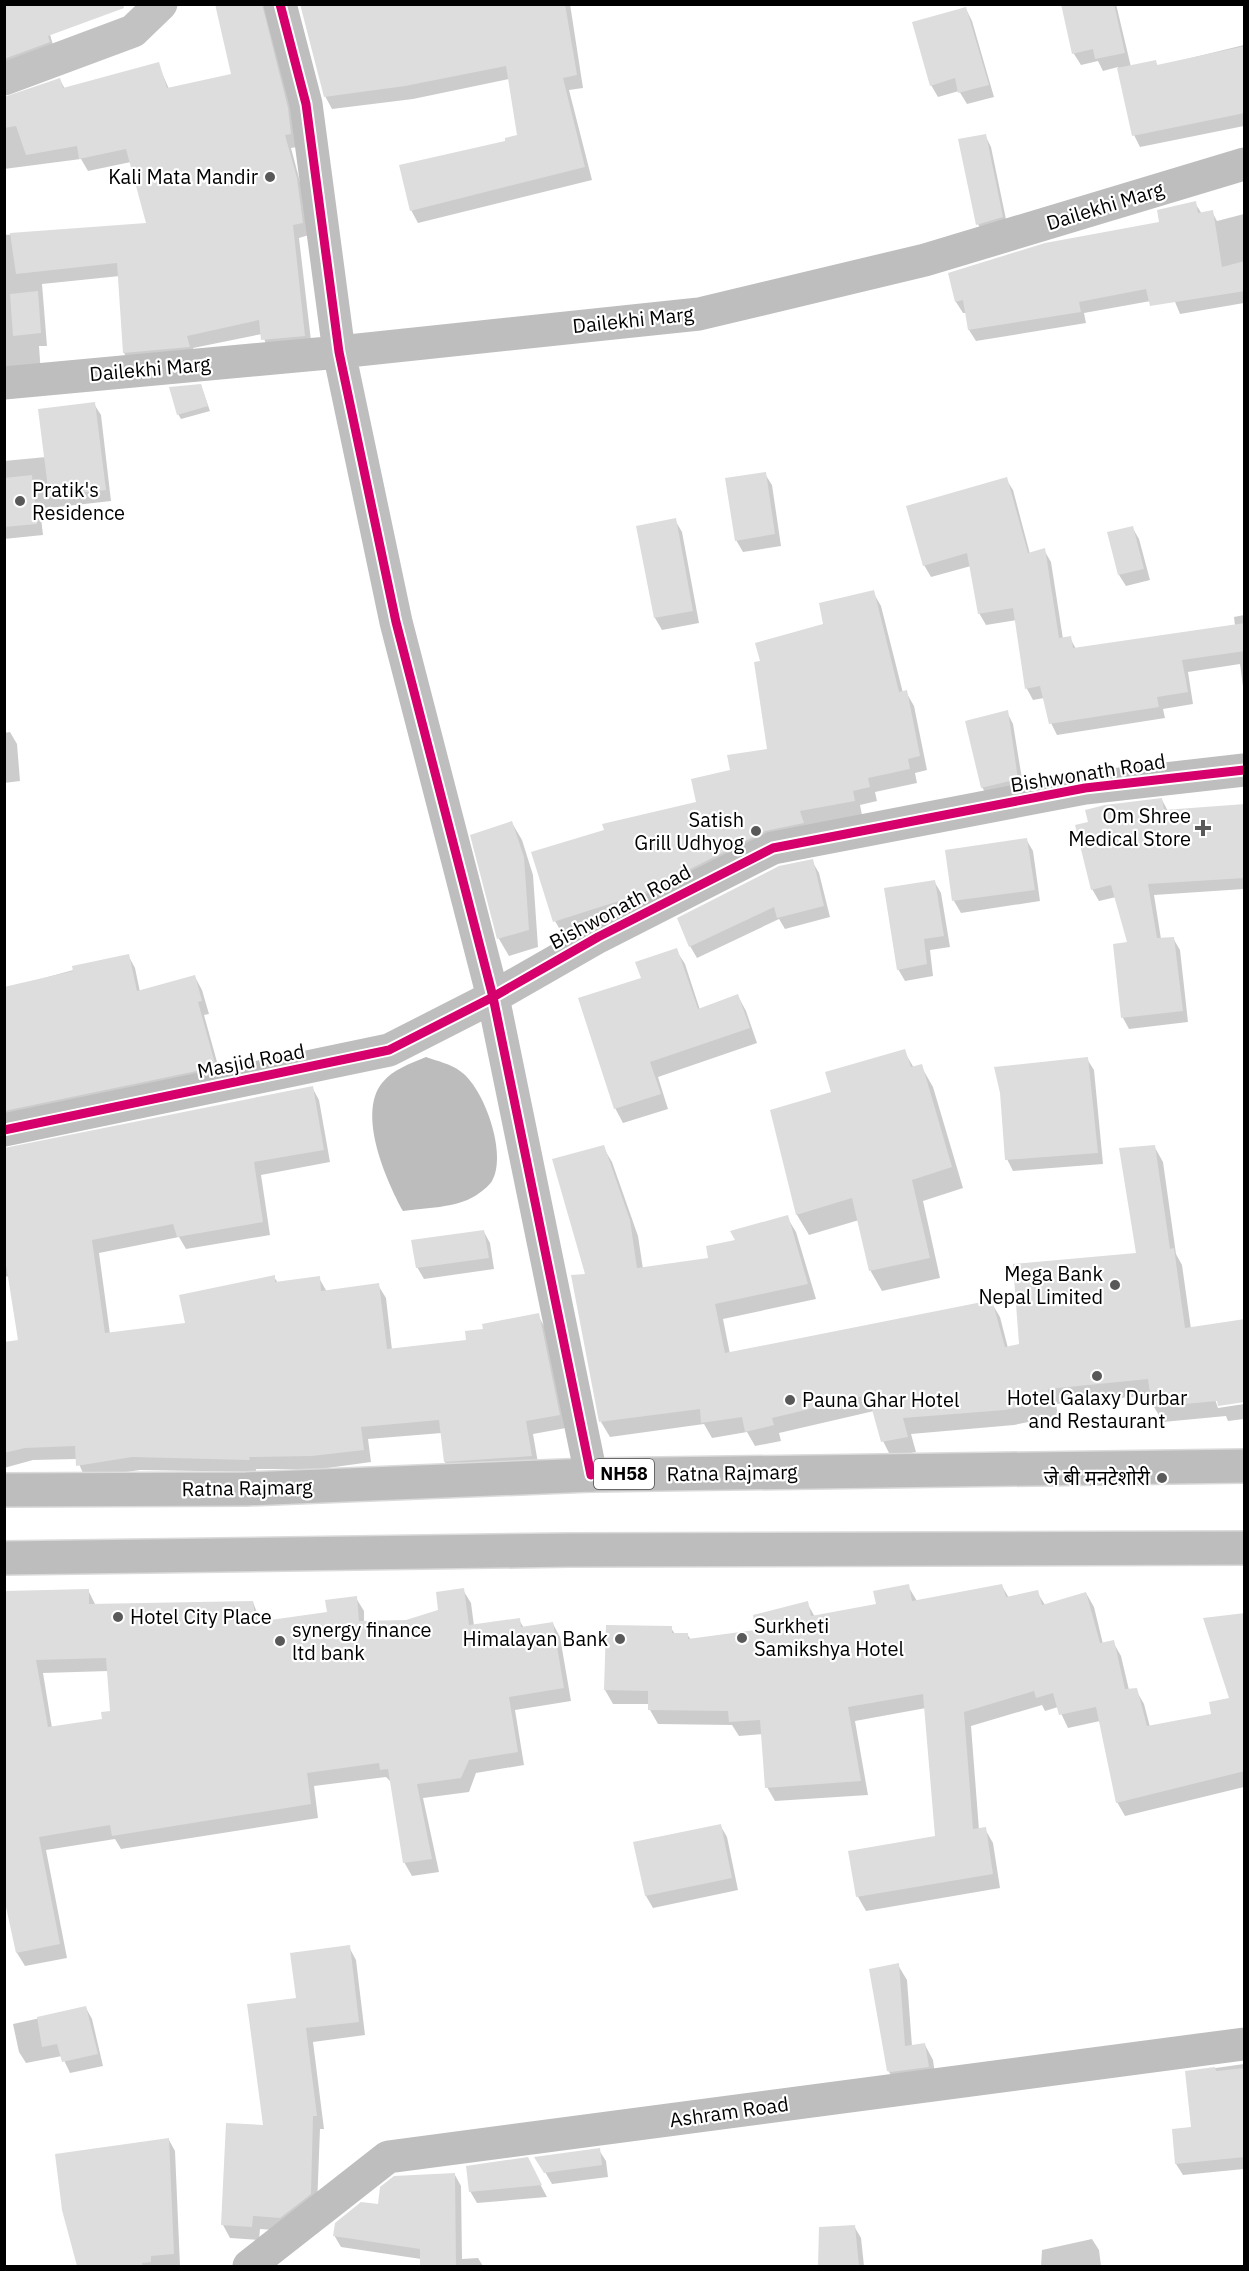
<svg xmlns="http://www.w3.org/2000/svg" width="1249" height="2271" viewBox="0 0 1249 2271" font-family="'IBM Plex Sans','Noto Sans Devanagari',sans-serif">
	<rect width="100%" height="100%" fill="#fff"/>
	<path fill="#bcbcbc" d="M426 1057C437 1061 451 1064 460 1071 484 1087 508 1155 492 1181 489 1186 480 1193 475 1196 456 1208 424 1208 403 1211 386 1180 357 1114 382 1083 393 1069 410 1064 426 1057Z"/>
	<path fill="#0003" fill-rule="evenodd" d="M4 4H41L56 55 4 76Z
		M216 4H273L297 147 291 148 303 193 309 235 299 238 312 349 270 353 262 334 193 348 196 359 131 365 124 353 120 276 42 284 47 346H39L41 374 4 380V235L148 225 131 162 88 171 81 159 4 169V99L60 80 65 89 158 64 169 89 233 75Z
		M301 4H570L583 88 569 90 592 180 418 223 411 210 519 136 509 79 413 99 332 109 325 96Z
		M1062 4H1116L1131 67 1155 61 1158 66 1244 45V126L1140 147 1134 135 1118 67 1103 71 1098 61 1081 65 1074 54Z
		M966 9 972 21 994 97 967 104 959 91 938 97 931 85Z
		M985 135 991 147 1008 229 984 236 978 224Z
		M1195 203 1202 214 1212 212 1217 221 1244 214V303L1180 314 1173 297 1084 313 1086 323 976 341 969 330 967 313H963L956 302 950 274 1161 223Z
		M201 385 210 411 181 419 178 414Z
		M94 404 101 415 111 501 40 509 43 535 4 539V461L46 457Z
		M765 474 772 485 781 546 743 552 736 540Z
		M1006 479 1013 490 1030 554 1044 550 1051 562 1063 639 1070 638 1076 649 1235 626 1234 617 1244 615V694L1240 664 1188 672 1193 704 1163 709 1165 718 1057 735 1051 723 1044 698 1033 700 1027 689 1017 620 986 625 979 613 971 566 931 577 924 565Z
		M675 520 682 532 699 623 662 630 655 618 638 527Z
		M1132 527 1139 539 1150 580 1126 586 1119 575Z
		M873 592 881 606 903 693 906 692 914 706 927 770 915 773 917 783 875 792 877 801 860 805 862 815 650 908 563 935 555 921 698 803 732 771 769 750 825 625Z
		M1007 712 1013 724 1024 791 989 799 982 787Z
		M10 732 17 744 20 781 4 783V733Z
		M1162 800 1168 811 1244 805V889L1154 895 1161 939 1173 938 1180 950 1188 1022 1129 1029 1123 1018 1114 945 1129 943 1116 897 1099 901 1092 889Z
		M512 823 522 840 533 875 538 947 509 956 499 939 472 836Z
		M1026 839 1033 851 1040 901 961 913 954 901 947 851Z
		M812 861 819 873 830 917 785 929 779 919 697 958 690 946Z
		M934 881 941 893 950 947 930 950 933 976 905 981 898 969Z
		M676 950 685 964 700 1010 738 996 746 1011 757 1043 658 1077 668 1109 623 1123 615 1108 643 979Z
		M128 955 135 968 140 992 195 977 202 990 209 1014 204 1015 222 1080 4 1126V989Z
		M904 1051 914 1068 921 1066 933 1087 963 1188 923 1201 940 1278 882 1291 870 1270 859 1220 809 1235 797 1215 771 1111 833 1093Z
		M1087 1059 1094 1070 1103 1164 1013 1171 1007 1159 1001 1093Z
		M312 1087 319 1100 330 1162 261 1175 270 1235 186 1249 179 1237 99 1253 110 1334 187 1325 274 1277 278 1283 319 1278 327 1292 378 1285 386 1298 392 1350 468 1341 485 1330 538 1315 545 1328 566 1428 533 1434 539 1469 453 1475 445 1462 442 1433 368 1439 371 1462 320 1469H256V1472L140 1470 85 1478 77 1459 33 1460 4 1468V1356L21 1352 10 1276 4 1277V1150Z
		M1154 1146 1163 1162 1176 1254 1182 1265 1191 1329 1218 1408 1244 1404V1419L1228 1421 1226 1416 1163 1422 1154 1407 1152 1395 1056 1404 1058 1416 1014 1425 911 1434 916 1452 891 1457 883 1441 874 1411 779 1433 781 1441 755 1446 747 1432 712 1438 704 1424 610 1437 601 1422 573 1276 587 1275 603 1147 612 1162 638 1236 643 1269 710 1259 737 1241 787 1217 796 1232 816 1299 723 1319 730 1354 991 1302 1000 1317 1008 1348 1021 1345 1137 1254Z
		M484 1232 490 1243 494 1269 424 1279 417 1267Z
		M908 1586 917 1601 1002 1586 1009 1598 1037 1592 1045 1605 1086 1593 1094 1607 1103 1644 1113 1642 1121 1656 1129 1690H1136L1144 1704 1150 1727 1213 1716 1230 1699 1244 1615V1787L1125 1816 1117 1802 1100 1721 1068 1728 1058 1707 1045 1711 1042 1705 971 1726 979 1830 985 1829 993 1843 1000 1888 866 1911 858 1897 850 1852 936 1837 926 1708 855 1721 868 1795 775 1801 767 1787 763 1734 739 1736 732 1725 658 1724 650 1710V1704H613L605 1690 607 1627 671 1628 675 1634H687L691 1640 757 1631 807 1603 815 1617 878 1605Z
		M88 1590 96 1606 253 1602 261 1623 328 1613 356 1598 364 1611V1622H407L440 1611 463 1590 471 1603 474 1626 519 1620 524 1628 553 1624 560 1637 571 1701 515 1710 524 1765 476 1773 469 1792 423 1798 439 1872 412 1876 404 1862 392 1783 386 1777 314 1786 318 1818 121 1849 115 1839 46 1850 67 1958 25 1966 17 1953 4 1891V1592ZM109 1671 112 1712 104 1720 52 1728 43 1673Z
		M720 1825 727 1837 738 1890 653 1908 646 1896 635 1843Z
		M349 1947 356 1960 365 2035 313 2042 324 2129H320L317 2207 288 2231 260 2229 259 2240 230 2238 223 2225 264 2127 297 1999Z
		M898 1965 907 1980 912 2046 925 2045 933 2060 936 2082 897 2086 888 2070Z
		M86 2008 92 2019 103 2066 70 2073 62 2056 26 2063 19 2052 13 2024Z
		M1244 2064V2169L1183 2175 1176 2164 1192 2128 1187 2072Z
		M169 2140 175 2151 180 2266H79L63 2209Z
		M599 2150 606 2161 608 2177 552 2184 537 2158Z
		M532 2169 547 2197 477 2203 470 2191Z
		M455 2175 461 2186 462 2259 478 2258 483 2266H421V2259L341 2247 334 2235 379 2206Z
		M854 2226 861 2238 864 2266H820V2228Z
		M1092 2239 1099 2250 1101 2266H1041L1042 2250Z"/>
	<path fill="#ddd" fill-rule="evenodd" d="M4 4H123L124 8 48 36 50 42 4 59Z
		M215 4H262L288 108 291 134 285 135 297 178 303 223 293 225 305 336 261 340 259 320 187 336 190 347 123 353 117 263 16 274 10 233 146 223 126 149 79 159 77 146 26 155 16 126 4 128V97L60 78 63 88 159 62 167 88 231 74Z
		M300 4H565L577 75 563 78 585 167 410 211 399 165 505 141V138L517 135 506 66 405 86 324 97Z
		M1061 4H1114L1125 53 1095 59 1093 49 1072 54Z
		M966 7 989 85 958 93 955 78 930 86 912 22Z
		M1245 46V113L1132 136 1117 68 1156 60 1157 65Z
		M986 134 1003 217 976 225 958 139Z
		M1196 201 1198 213 1213 210 1222 267 1245 261V291L1150 306 1146 289 1079 302 1081 312 968 330 963 300 955 302 948 273 1045 243 1159 222 1157 210Z
		M38 291 41 333 13 336 10 294Z
		M201 384 208 406 177 415 169 387Z
		M95 402 106 490 49 496 38 409Z
		M766 472 775 534 735 541 725 478Z
		M32 475 37 524 4 527V478Z
		M1007 477 1028 553 1045 548 1059 638 1071 636 1073 648 1245 623V651L1182 660 1188 692 1157 697 1159 707 1049 724 1040 686 1025 689 1013 608 978 614 967 553 923 566 906 506Z
		M676 518 693 611 654 618 636 526Z
		M1133 526 1144 569 1118 575 1107 532Z
		M874 590 899 692 907 690 920 756 908 759 910 769 868 778 870 787 853 791 855 801 800 811 804 823 765 831 641 894 553 922 531 852 604 830 602 824 696 802 691 779 730 770 727 755 767 749 754 662 760 661 755 643 823 624 819 603Z
		M1008 710 1018 779 981 788 965 721Z
		M1162 798 1164 810 1245 804V878L1148 884 1157 938 1174 937 1183 1011 1121 1018 1113 944 1127 942 1111 885 1091 890 1075 825 1088 822 1085 810 1105 805Z
		M512 821 524 857 529 930 497 939 470 835Z
		M1027 838 1035 890 952 901 945 850Z
		M813 859 824 906 777 918 774 907 689 947 677 918 779 866Z
		M935 880 944 936 924 939 927 964 897 970 884 888Z
		M677 948 698 1009 738 994 750 1028 650 1062 661 1094 614 1109 578 998 641 978 635 962Z
		M129 954 137 991 195 975 202 1001 198 1002 216 1067 4 1111V987L73 971 72 966Z
		M905 1049 911 1067 922 1064 952 1167 912 1180 930 1258 869 1271 852 1198 796 1215 770 1110 831 1092 825 1072Z
		M1088 1057 1098 1153 1005 1160 1000 1093 994 1067Z
		M313 1086 324 1150 254 1162 263 1222 177 1237 173 1224 92 1240 105 1333 185 1323 179 1295 275 1275V1282L320 1276 321 1291 379 1283 387 1349 466 1340 465 1331 483 1329 482 1324 539 1313 560 1415 526 1421 532 1456 444 1462 439 1420 361 1427 364 1450 312 1456 249 1457 250 1460 132 1457 76 1466 75 1446 25 1448 4 1453V1342L18 1340 4 1252V1148Z
		M604 1145 630 1220 637 1268 708 1258 706 1246 735 1240 730 1231 788 1215 808 1284 715 1304 725 1353 992 1300 1005 1347 1019 1344 1013 1264 1136 1253 1119 1148 1155 1145 1170 1249 1174 1248 1185 1328 1245 1319V1402L1218 1406 1217 1401 1152 1407 1148 1379 1048 1389 1050 1401 1005 1410 903 1418 908 1437 881 1442 868 1395 772 1418 774 1425 745 1432 742 1417 701 1423 700 1409 599 1422 571 1275 585 1274 552 1159Z
		M484 1230 489 1258 416 1268 411 1240Z
		M909 1584 912 1601 1002 1584 1006 1597 1038 1590 1042 1605 1086 1592 1100 1643 1114 1640 1125 1689 1137 1688 1147 1726 1211 1714 1209 1702 1229 1698 1203 1618 1245 1613V1771L1116 1803 1096 1707 1059 1715 1053 1693 1036 1698 1034 1691 964 1712 973 1829 986 1827 993 1874 856 1897 848 1851 935 1836 923 1694 848 1707 861 1781 765 1788 760 1720 729 1722 728 1711 648 1710V1691L604 1690 606 1625 672 1626V1633H688V1639L755 1630 753 1615 808 1601 811 1616 876 1604 873 1591Z
		M464 1588 469 1625 520 1618 521 1627 553 1622 564 1688 509 1697 518 1752 469 1760 461 1778 417 1784 432 1859 403 1863 388 1769 380 1770 379 1763 307 1773 311 1804 112 1836 110 1825 39 1837 60 1944 16 1953 4 1898V1591L89 1589V1604L253 1601 256 1622 327 1612 325 1600 357 1596 359 1621 406 1620 438 1610 436 1592ZM106 1658 110 1711 101 1712 102 1719 48 1727 36 1660Z
		M721 1824 732 1878 645 1896 633 1842Z
		M350 1945 359 2022 306 2028 317 2116H313L311 2194 280 2218 253 2216 252 2227 221 2225 226 2123 263 2125 247 2004 296 1998 290 1953Z
		M899 1963 905 2046 925 2043 929 2067 891 2072 887 2071 869 1969Z
		M86 2006 98 2054 62 2062 57 2044 42 2047 37 2017Z
		M1215 2067 1216 2071 1245 2068V2157L1175 2164 1172 2129 1191 2127 1185 2071Z
		M169 2138 174 2254 151 2256V2262L142 2263 143 2266H77L62 2210 55 2154Z
		M600 2148 602 2165 544 2173 534 2157Z
		M528 2157 542 2185 469 2192 466 2166Z
		M455 2173 456 2266H420V2249L333 2236 335 2223 361 2202 378 2204 380 2187 394 2176Z
		M855 2225 859 2266H818L819 2227Z"/>
	<g fill="none" stroke-linecap="round" stroke-linejoin="round">
		<g stroke="#dbdbdb" stroke-width="36">
			<path id="highway" d="M4 1490 246 1489 591 1475 1244 1466
				M4 1558 570 1550 1244 1548"/>
		</g>
		<path stroke="#bebebe" stroke-width="33" d="M4 383 339 352 699 314 925 260 1244 164
			M4 1130 389 1050 493 997 396 622 339 352 306 104 280 4
			M591 1475 493 997 598 937 773 848 1085 788 1244 770
			M249 2266 388 2157 1244 2044"/>
		<path stroke="#c2c2c2" stroke-width="33" d="M4 79 133 31 161 4"/>
		<use href="#highway" stroke="#bdbdbd" stroke-width="33"/>
		<g stroke="#fff" stroke-width="13">
			<path id="cycleway" d="M4 1130 389 1050 493 997 396 622 339 352 306 104 280 4
				M591 1475 493 997 598 937 773 848 1085 788 1244 770"/>
		</g>
		<use href="#cycleway" stroke="#d6006c" stroke-width="9"/>
	</g>
	<g fill="#595959" stroke="#fff" stroke-width="2">
		<circle cx="270" cy="177" r="6"/>
		<circle cx="20" cy="501" r="6"/>
		<path d="M1200 819h6v6h6v6h-6v6h-6v-6h-6v-6h6z"/>
		<circle cx="756" cy="831" r="6"/>
		<circle cx="1115" cy="1285" r="6"/>
		<circle cx="1097" cy="1376" r="6"/>
		<circle cx="790" cy="1400" r="6"/>
		<circle cx="1162" cy="1478" r="6"/>
		<circle cx="118" cy="1617" r="6"/>
		<circle cx="742" cy="1638" r="6"/>
		<circle cx="620" cy="1639" r="6"/>
		<circle cx="280" cy="1641" r="6"/>
	</g>
	<g text-anchor="middle" stroke-width="4.5" stroke-linejoin="round" paint-order="stroke">
		<rect fill="#fff" stroke="#4c4c4c" stroke-width="1.5" x="594" y="1459" width="60" height="30" rx="4.5"/>
		<g font-size="18" font-weight="bold" fill="#000">
			<text x="624" y="1480">NH58</text>
		</g>
		<g font-size="20" fill="#000" stroke="#fff" text-anchor="end">
			<text x="258" y="184">Kali Mata Mandir</text>
			<text x="32" y="497" text-anchor="start">Pratik's<tspan x="32" dy="23">Residence</tspan></text>
			<text x="1191" y="823">Om Shree<tspan x="1191" dy="23">Medical Store</tspan></text>
			<text x="744" y="827">Satish<tspan x="744" dy="23">Grill Udhyog</tspan></text>
			<text x="1103" y="1281">Mega Bank<tspan x="1103" dy="23">Nepal Limited</tspan></text>
			<text x="1097" y="1405" text-anchor="middle">Hotel Galaxy Durbar<tspan x="1097" dy="23">and Restaurant</tspan></text>
			<text x="802" y="1407" text-anchor="start">Pauna Ghar Hotel</text>
			<text x="1150" y="1485">जे बी मनटेशोरी</text>
			<text x="130" y="1624" text-anchor="start">Hotel City Place</text>
			<text x="754" y="1633" text-anchor="start">Surkheti<tspan x="754" dy="23">Samikshya Hotel</tspan></text>
			<text x="292" y="1637" text-anchor="start">synergy finance<tspan x="292" dy="23">ltd bank</tspan></text>
			<text x="608" y="1646">Himalayan Bank</text>
		</g>
		<g font-size="20" fill="#000" stroke="#fff">
			<text transform="translate(1105 206) rotate(-17)" y="7">Dailekhi Marg</text>
			<text transform="translate(633 320) rotate(-6)" y="7">Dailekhi Marg</text>
			<text transform="translate(150 369) rotate(-5)" y="7">Dailekhi Marg</text>
			<text transform="translate(1088 773) rotate(-9)" y="7">Bishwonath Road</text>
			<text transform="translate(620 907) rotate(-28)" y="7">Bishwonath Road</text>
			<text transform="translate(251 1061) rotate(-11)" y="7">Masjid Road</text>
			<text transform="translate(732 1473) rotate(-1)" y="7">Ratna Rajmarg</text>
			<text transform="translate(247 1488) rotate(-1)" y="7">Ratna Rajmarg</text>
			<text transform="translate(729 2112) rotate(-8)" y="7">Ashram Road</text>
		</g>
	</g>
	<rect width="1249" height="2271" fill="none" stroke="#000000" stroke-width="12"/>
</svg>
